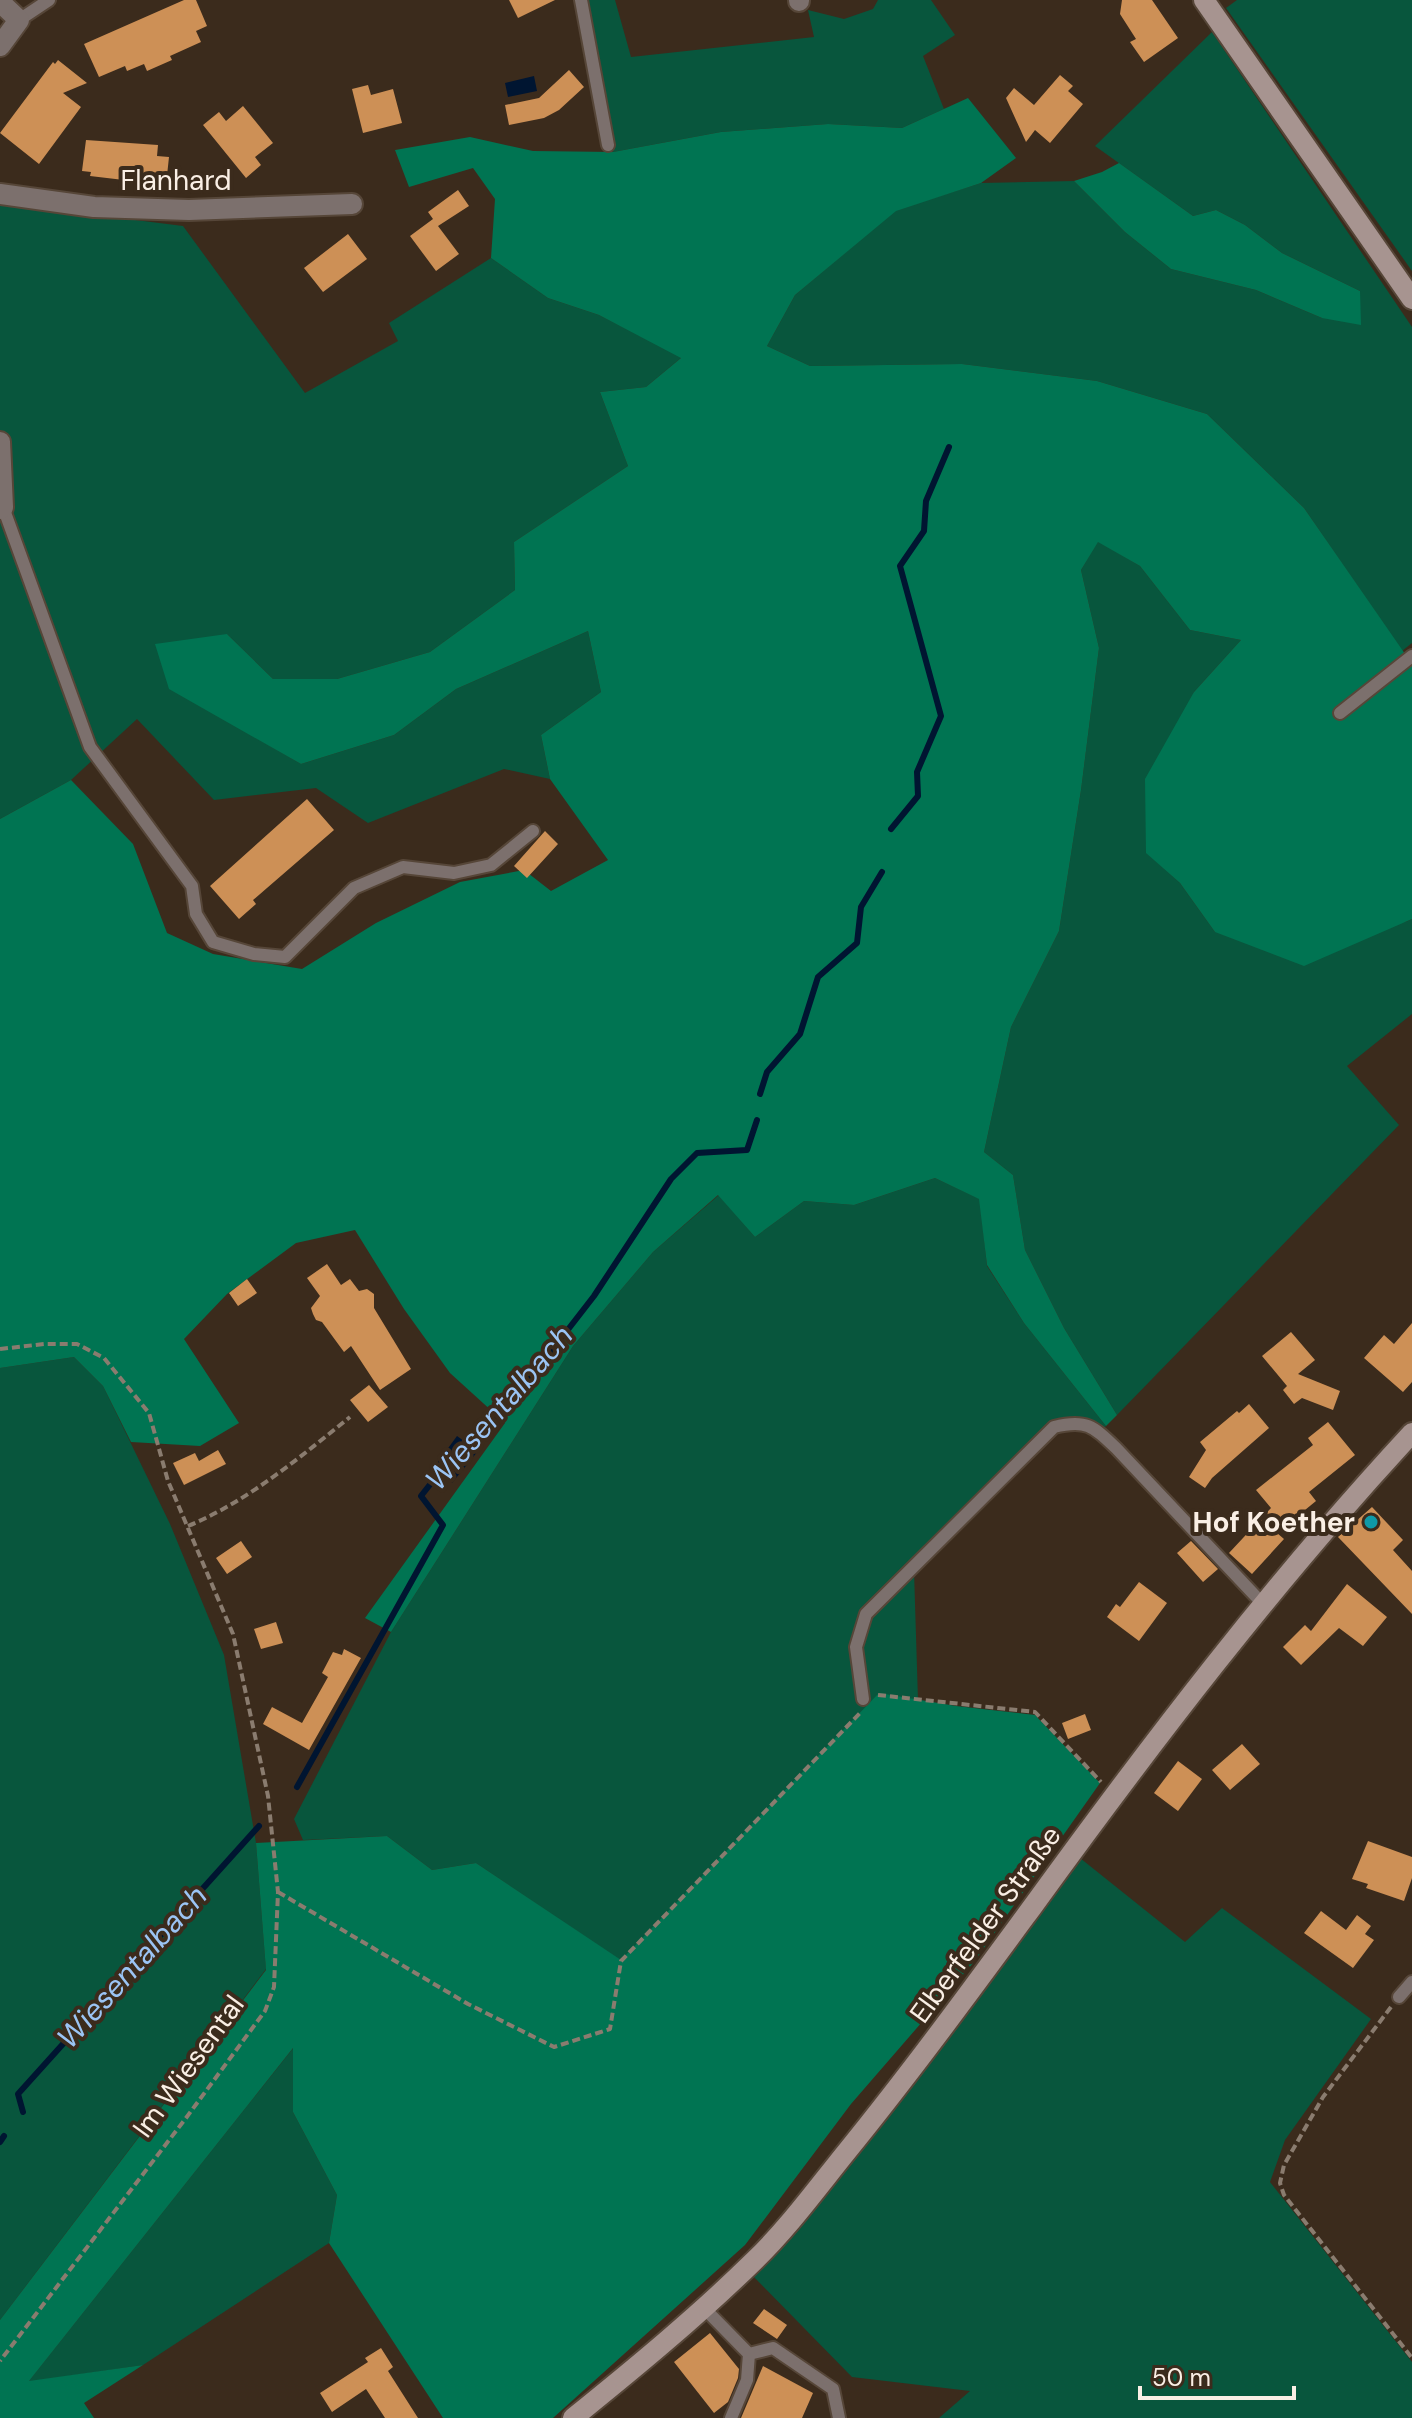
<svg xmlns="http://www.w3.org/2000/svg" width="1412" height="2418" viewBox="0 0 1412 2418" font-family="'DM Sans',sans-serif">
	<rect width="100%" height="100%" fill="#3b2b1c"/>
	<path fill="#08563d" d="M585 0H615L631 57 814 37 808 10 844 19 873 9 878 0H931L955 35 923 56 944 109 902 128 828 124 721 132 613 152Z
		M1237 0H1412V271L1226 8Z
		M1212 32 1412 327V643L1402 651 1304 508 1207 414 1097 381 962 364 810 366 767 346 795 295 896 210 981 183 1074 181 1125 232 1171 269 1256 290 1322 318 1360 291 1282 253 1245 225 1216 210 1193 216 1095 146Z
		M0 203 183 226 305 393 398 341 389 323 491 258 548 298 599 315 682 357 646 387 600 392 628 466 514 542 515 590 430 652 337 679H273L227 634 253 736 301 764 394 735 456 689 588 631 601 692 541 735 550 779 504 769 368 823 316 788 214 800 137 719 71 780 0 819Z
		M1098 541 1140 566 1190 630 1241 640 1194 692 1147 853 1180 883 1215 932 1405 922 1412 919V1014L1347 1066 1399 1125 1117 1415 1064 1328 1025 1250 1013 1175 984 1152 1011 1027 1059 931 1081 790 1099 648 1081 570Z
		M935 1178 980 1199 987 1266 1024 1323 1106 1426 1094 1436 1078 1430 1057 1432 914 1571 918 1700 879 1694 621 1961 476 1863 432 1870 387 1836 303 1840 294 1819 391 1632 573 1346 653 1252 719 1195 755 1237 804 1201 854 1205Z
		M74 1357 103 1386 170 1524 224 1655 256 1843 266 1969 0 2320V1368Z
		M1080 1858 1185 1942 1222 1908 1371 2019 1285 2140 1270 2182 1412 2362V2418H939L970 2391 852 2377 753 2276 791 2237 979 1997Z
		M294 2047 293 2112 337 2195 329 2243 143 2365 28 2382Z"/>
	<path fill="#007452" d="M968 98 1016 158 981 183 896 211 795 295 767 346 810 366 962 364 1097 381 1207 414 1304 508 1412 664V919L1304 966 1215 932 1180 883 1146 853 1145 779 1194 692 1241 640 1190 630 1140 566 1098 542 1081 570 1099 648 1081 790 1059 931 1011 1027 984 1152 1013 1175 1025 1250 1064 1328 1117 1415 1106 1426 1024 1323 987 1265 979 1199 935 1178 854 1205 804 1201 755 1237 718 1195 653 1252 573 1346 391 1632 365 1618 505 1423 450 1373 404 1309 355 1230 296 1243 227 1294 184 1339 239 1423 200 1446 131 1442 103 1386 74 1357 0 1368V819L71 780 133 844 167 933 213 954 302 969 376 923 460 882 524 870 551 891 608 860 550 779 541 735 601 692 588 631 456 689 394 735 301 764 169 689 155 644 227 634 273 679H337L430 652 515 590 514 542 628 466 600 392 646 387 681 358 599 315 548 298 491 258 495 199 473 168 409 187 395 150 470 137 533 151 613 152 721 132 828 124 902 128Z
		M1119 163 1193 216 1216 210 1245 225 1282 253 1360 291 1361 325 1322 318 1256 290 1171 269 1125 232 1074 181 1102 172Z
		M879 1693 956 1706 1035 1715 1100 1783 974 1962 851 2104 745 2245 553 2418H443L329 2243 337 2195 293 2112V2048L29 2381 143 2365 84 2403 94 2418H0V2320L266 1970 256 1843 387 1836 432 1870 476 1863 621 1960Z"/>
	<path fill="#001531" d="M534 76 537 91 508 97 505 83Z
		M457 1436 478 1451 452 1483 435 1466Z"/>
	<g fill="none" stroke-linecap="round" stroke-linejoin="round">
		<path stroke="#001531" stroke-width="6" d="M891 829 918 796 917 772 941 716 900 566 924 531 926 501 949 447
			M760 1094 767 1072 800 1034 818 977 857 943 861 907 882 872
			M461 1448 486 1426 525 1385 594 1296 671 1179 697 1153 747 1150 757 1120
			M297 1787 443 1525 421 1496 443 1468
			M23 2112 18 2094 259 1826
			M0 2142 4 2136"/>
	</g>
	<path fill="#cd9056" d="M184 0H196L207 26 196 31 201 42 170 56 172 60 147 71 144 64 127 71 125 66 99 77 84 44Z
		M509 0H555L518 18Z
		M1122 0H1152L1178 38 1144 62 1130 42 1136 39 1120 14Z
		M58 60 87 83 63 93 81 107 39 164 0 133 53 62 55 64Z
		M569 70 584 87 559 110 544 118 509 125 505 105 539 98Z
		M1060 75 1073 86 1068 91 1083 104 1050 143 1035 130 1026 142 1006 98 1014 88 1034 105Z
		M368 85 371 95 393 89 402 123 363 133 352 89Z
		M243 106 273 143 255 157 261 165 246 178 203 125 219 112 226 121Z
		M86 140 158 145 157 156 169 157 166 185 90 176 91 172 82 171Z
		M458 190 469 206 438 226 459 254 436 271 410 236 433 219 428 212Z
		M348 234 367 259 323 292 304 268Z
		M307 799 334 830 253 900 256 904 239 919 210 886Z
		M545 831 558 844 527 878 514 866Z
		M327 1264 341 1285 350 1279 359 1291 367 1289 374 1294V1308L411 1369 380 1390 351 1346 344 1352 322 1322 316 1320 313 1314 311 1308 320 1296 307 1278Z
		M247 1279 257 1293 238 1306 229 1293Z
		M1412 1323V1382L1403 1392 1364 1358 1384 1335 1394 1344Z
		M1291 1332 1315 1360 1298 1374 1340 1391 1333 1410 1302 1398 1294 1404 1283 1390 1287 1386 1262 1356Z
		M369 1385 388 1407 368 1422 350 1400Z
		M1249 1404 1269 1428 1212 1478 1205 1488 1189 1477 1206 1450 1200 1442 1237 1411 1239 1413Z
		M1328 1422 1355 1455 1309 1492 1316 1501 1277 1533 1284 1539 1252 1574 1229 1553 1271 1508 1256 1490 1313 1445 1308 1438Z
		M218 1450 226 1464 184 1485 173 1463 195 1453 199 1461Z
		M1372 1507 1403 1540 1393 1550 1412 1571V1614L1338 1537Z
		M241 1541 252 1557 227 1574 216 1558Z
		M1191 1541 1218 1569 1203 1582 1177 1553Z
		M1139 1582 1167 1603 1139 1641 1107 1617 1116 1604 1120 1607Z
		M1347 1584 1387 1617 1363 1646 1339 1628 1301 1665 1283 1647 1305 1625 1311 1631Z
		M276 1622 283 1643 261 1649 254 1629Z
		M344 1649 361 1658 309 1750 263 1724 272 1707 302 1723 328 1677 322 1673 333 1652 342 1655Z
		M1085 1714 1091 1730 1068 1739 1062 1723Z
		M1242 1744 1260 1764 1230 1790 1212 1770Z
		M1178 1761 1202 1779 1178 1811 1154 1793Z
		M1368 1841 1412 1857V1878L1404 1901 1366 1888 1368 1884 1352 1879Z
		M1321 1911 1346 1930 1357 1915 1371 1926 1365 1934 1374 1940 1353 1968 1304 1933Z
		M764 2309 787 2325 777 2339 753 2323Z
		M710 2333 739 2369 738 2378 728 2402 714 2413 674 2362Z
		M381 2348 393 2367 388 2371 418 2418H385L366 2389 332 2412 320 2393 368 2362 365 2358Z
		M763 2366 813 2393 802 2418H741Z"/>
	<g fill="none" stroke-linecap="round" stroke-linejoin="round">
		<g stroke="#564638" stroke-width="16">
			<path id="service" d="M581 0 608 145
				M19 20 49 0
				M3 507 90 747 192 886 196 914 213 942 254 954 285 957 354 888 403 867 454 873 491 865 533 831
				M1340 713 1412 656
				M863 1699 856 1647 866 1614 1054 1427C1086 1419 1093 1426 1116 1448L1262 1603
				M1399 1997 1412 1982
				M703 2307 749 2354 747 2380 731 2418
				M749 2354 773 2348 833 2389 839 2418"/>
		</g>
		<g stroke="#564638" stroke-width="24">
			<path id="minor" d="M799 0V1
				M0 2 19 20 0 46
				M0 194 94 207 189 210 352 204
				M0 442 3 507 0 509"/>
		</g>
		<g stroke="#564638" stroke-width="24">
			<path id="secondary" d="M1204 0 1412 299
				M573 2418C635 2368 698 2316 755 2260 789 2227 818 2187 848 2150 912 2071 972 1989 1033 1906 1152 1742 1274 1582 1412 1433"/>
		</g>
		<path stroke="#8a7c6f" stroke-width="4" stroke-dasharray="8 4" stroke-linecap="butt" d="M0 1349 44 1344H77L104 1358 149 1413 168 1481 233 1634 268 1796 278 1892 274 1987 265 2011 186 2118 0 2361
			M188 1526C248 1501 299 1458 350 1417
			M878 1695 1035 1712 1101 1782
			M278 1892 468 2004 554 2047 610 2029 621 1961 860 1713
			M1391 2007 1323 2097 1284 2165 1280 2183 1284 2195 1412 2358"/>
		<use href="#service" stroke="#7c706d" stroke-width="12"/>
		<use href="#minor" stroke="#7c706d" stroke-width="20"/>
		<use href="#secondary" stroke="#a79490" stroke-width="20"/>
	</g>
	<circle fill="#0f9aa8" stroke="#3b2b1c" stroke-width="3" cx="1371" cy="1522" r="8"/>
	<g text-anchor="middle" stroke-width="8" stroke-linejoin="round" paint-order="stroke">
		<g font-size="28" fill="#faefe5" stroke="#3b2b1c">
			<text x="176" y="190">Flanhard</text>
			<text transform="translate(985 1924) rotate(-54)" y="10">Elberfelder Straße</text>
			<text transform="translate(188 2066) rotate(-54)" y="10">Im Wiesental</text>
		</g>
		<g font-size="28" font-weight="bold" fill="#faefe5" stroke="#3b2b1c" text-anchor="end">
			<text x="1355" y="1532">Hof Koether</text>
		</g>
		<g font-size="30" font-style="italic" fill="#9bc4f4" stroke="#3b2b1c">
			<text transform="translate(499 1408) rotate(-49)" y="10">Wiesentalbach</text>
			<text transform="translate(132 1967) rotate(-48)" y="10">Wiesentalbach</text>
		</g>
	</g>
	<path d="M1140 2386v12h154v-12" fill="none" stroke="#faefe5" stroke-width="4"/>
	<text x="1152" y="2386" font-size="24" fill="#faefe5" stroke="#3b2b1c" stroke-width="6" paint-order="stroke">50 m</text>
</svg>
